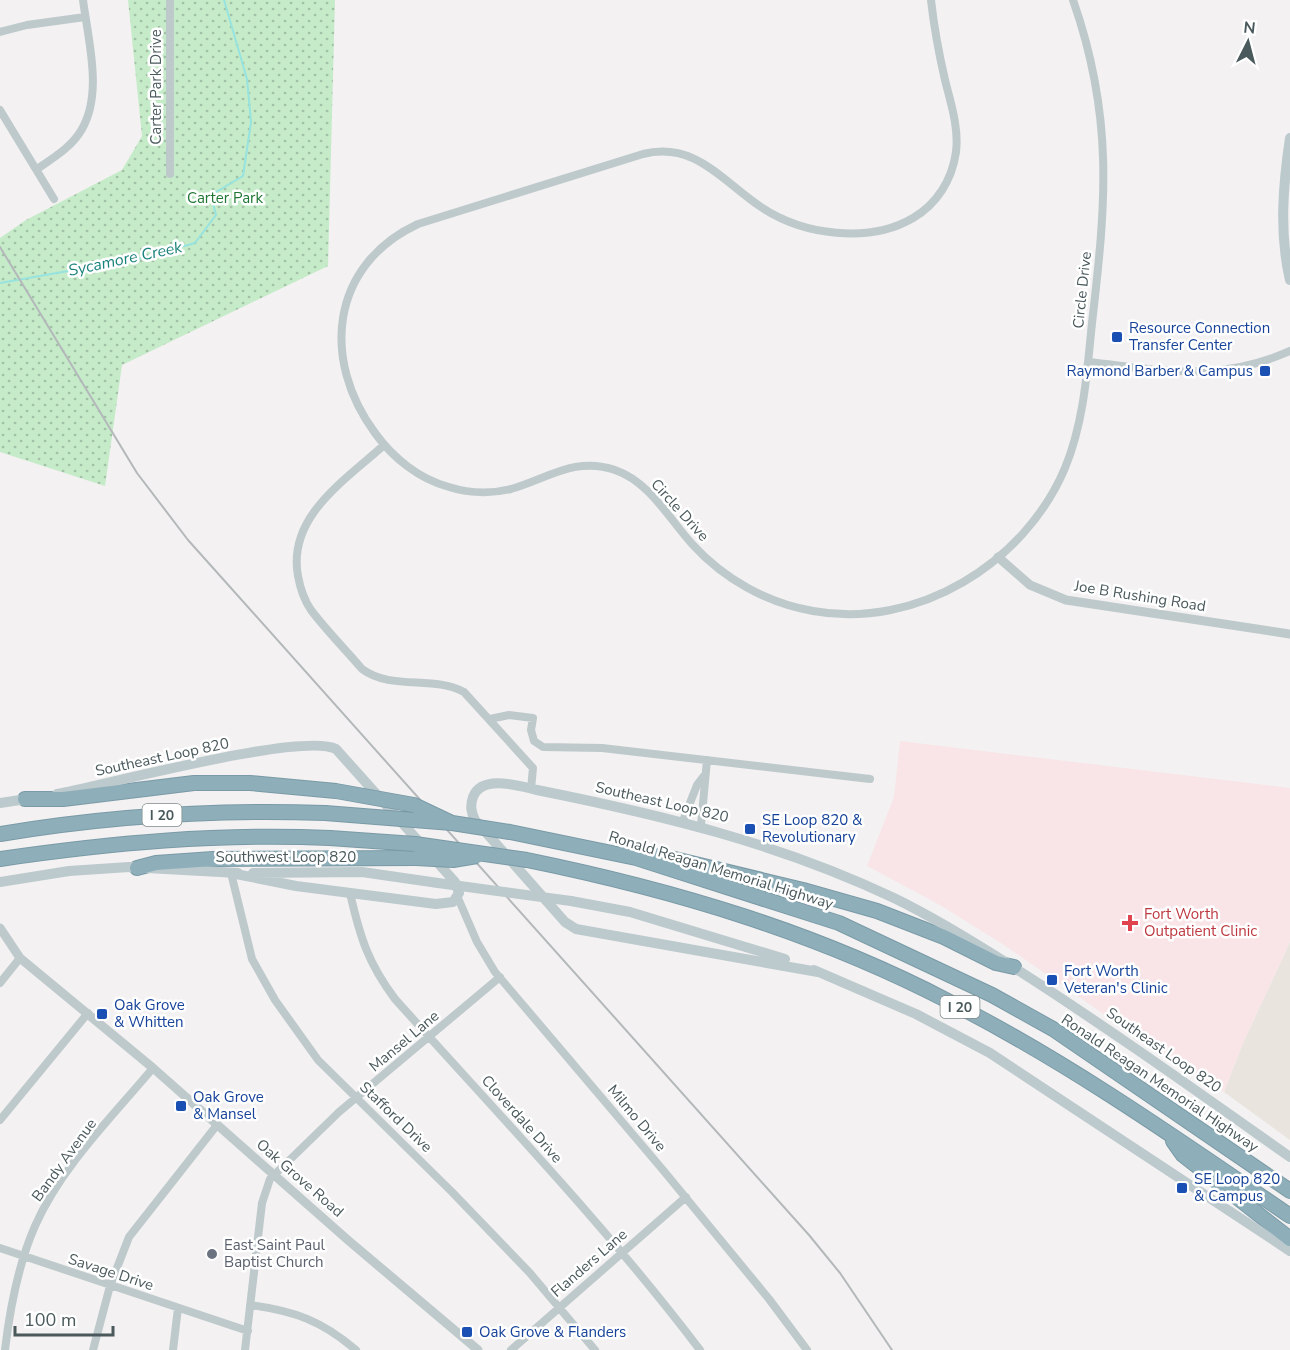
<svg xmlns="http://www.w3.org/2000/svg" width="1290" height="1350" viewBox="0 0 1290 1350" font-family="'Nunito Sans',sans-serif">
	<defs>
		<pattern id="park-dots" width="8" height="8" patternUnits="userSpaceOnUse" patternTransform="scale(1.5)"><rect width="8" height="8" fill="#c5ebc9"/><path d="M2 2h.1M6 6h.1" fill="none" stroke="#a2c1a6" stroke-width="1.8" stroke-linecap="round"/></pattern>
	</defs>
	<rect width="100%" height="100%" fill="#f3f1f1"/>
	<path fill="#e9e4de" d="M1290 942V1140L1224 1092 1243 1043Z"/>
	<path fill="#f9e5e8" d="M900 741 1290 788V942L1243 1043 1224 1092 1131 1033 1004 945 940 905 867 866 894 797Z"/>
	<path fill="url(#park-dots)" d="M128 0H335L328 266 122 365 105 486 0 452V238L26 220 122 170 142 136Z"/>
	<g fill="none" stroke-linecap="round" stroke-linejoin="round">
		<path stroke="#96e3df" stroke-width="2" d="M0 283 142 258 195 243 216 215 211 195 243 176 251 122 247 79 224 0"/>
		<g stroke="#799aa6" stroke-width="16">
			<path id="motorway" d="M25 799H63L194 783
				M510 832 636 858 839 923 992 995 1053 1029 1290 1191
				M0 834C108 816 216 809 325 813
				M644 858 662 856 803 890 877 911 944 937 996 963 1014 967
				M0 859C110 843 219 833 330 838
				M527 860C674 890 815 932 948 1001 1068 1062 1179 1140 1290 1216
				M137 868 156 863 213 859 416 858
				M1173 1141 1183 1155 1290 1239"/>
		</g>
		<path stroke="#bec9cc" stroke-width="8" d="M170 0V174
			M931 0C934 27 939 54 945 80 951 104 959 128 956 152 952 180 937 204 913 218 869 244 803 235 761 207 722 181 695 141 643 154L418 224C330 265 321 360 375 433 393 458 419 479 449 487 468 493 491 494 511 489 547 479 575 456 615 470 650 482 669 519 693 545 724 579 767 603 813 611 917 630 1025 563 1065 468 1084 422 1087 372 1092 323 1106 203 1114 117 1073 0
			M0 32 27 25 85 17
			M0 110 54 199
			M37 169C53 158 72 147 82 129 103 93 88 39 83 0
			M1088 362C1163 370 1218 383 1290 351
			M384 445C346 480 287 516 298 576 300 587 304 600 311 610 326 630 345 649 362 669 392 691 433 675 464 692L533 768 531 789
			M490 719 509 715 533 718 531 730 534 741 543 747 602 748 870 779
			M683 821 697 785 704 776
			M701 825 707 760
			M231 873 252 959 275 1000 318 1060 452 1192 529 1272 595 1350
			M350 893C360 937 368 963 395 999 499 1115 606 1226 700 1350
			M458 898 477 942 495 972 663 1170 769 1299 807 1350
			M0 983 20 958
			M0 1120 88 1013
			M0 1248 248 1331
			M250 1305C295 1311 322 1321 356 1350
			M5 1350C10 1307 18 1265 35 1226 61 1167 112 1117 153 1068
			M93 1350 110 1286 129 1237 217 1125
			M173 1350 178 1308
			M245 1350 262 1203 270 1179 339 1112 500 977
			M511 1350 686 1197"/>
		<path stroke="#bec9cc" stroke-width="9" d="M998 557 1030 585 1066 600 1290 634
			M0 928 20 958 153 1068 349 1241 478 1350"/>
		<path stroke="#bcc9cd" stroke-width="10" d="M1290 138C1283 185 1279 233 1290 280
			M57 794C106 785 301 732 336 749L455 882 459 893 453 902 436 904 296 886 231 873
			M0 803 33 798
			M253 873 362 872 438 883
			M0 882 69 871 129 867 238 873
			M571 901 630 912 785 959
			M814 970 916 1014 990 1053 1290 1251
			M818 972 576 929 565 922 475 820C471 812 470 806 473 797 482 774 519 786 537 790 662 815 778 843 894 898 935 918 974 942 1013 967 1107 1027 1198 1092 1290 1157"/>
		<use href="#motorway" stroke="#8eafba" stroke-width="14"/>
		<path stroke="#b4b8ba" stroke-width="2" d="M0 247 137 473 188 540 809 1235 840 1273 892 1350"/>
		<g stroke="#799aa6" stroke-width="16" stroke-linecap="butt">
			<path id="motorway-bridge" d="M194 783H250L336 791 414 805 452 823
				M325 813 452 823 510 832
				M330 838 415 844 527 860
				M416 858 453 860 477 856"/>
		</g>
		<path stroke="#bcc9cd" stroke-width="10" d="M438 883 571 901"/>
		<use href="#motorway-bridge" stroke="#8eafba" stroke-width="14"/>
	</g>
	<g fill="#1a4fb4" stroke="#fff" stroke-width="2">
		<rect x="1111" y="331" width="12" height="12" rx="3"/>
		<rect x="1259" y="365" width="12" height="12" rx="3"/>
		<rect x="744" y="823" width="12" height="12" rx="3"/>
		<rect x="1046" y="974" width="12" height="12" rx="3"/>
		<rect x="96" y="1008" width="12" height="12" rx="3"/>
		<rect x="175" y="1100" width="12" height="12" rx="3"/>
		<rect x="1176" y="1182" width="12" height="12" rx="3"/>
		<rect x="461" y="1326" width="12" height="12" rx="3"/>
	</g>
	<path fill="#e0444e" stroke="#fff" stroke-width="2" d="M1127 914h6v6h6v6h-6v6h-6v-6h-6v-6h6z"/>
	<circle fill="#6b7280" stroke="#fff" stroke-width="2" cx="212" cy="1254" r="6"/>
	<g text-anchor="middle" stroke-width="5" stroke-linejoin="round" paint-order="stroke">
		<g fill="#fff" stroke="#808b8d" stroke-width="1.5">
			<rect x="142.5" y="804" width="39" height="22" rx="4.5"/>
			<rect x="940.5" y="996" width="39" height="22" rx="4.5"/>
		</g>
		<g font-size="14" font-weight="bold" fill="#4a595c">
			<text x="162" y="820">I 20</text>
			<text x="960" y="1012">I 20</text>
		</g>
		<g font-size="15" fill="#4a595c" stroke="#fff">
			<text transform="translate(156 87) rotate(-90)" y="5">Carter Park Drive</text>
			<text transform="translate(1082 290) rotate(-84)" y="5">Circle Drive</text>
			<text transform="translate(680 510) rotate(48)" y="5">Circle Drive</text>
			<text transform="translate(1140 596) rotate(9)" y="5">Joe B Rushing Road</text>
			<text transform="translate(162 757) rotate(-12)" y="5">Southeast Loop 820</text>
			<text transform="translate(662 802) rotate(13)" y="5">Southeast Loop 820</text>
			<text x="286" y="862">Southwest Loop 820</text>
			<text transform="translate(721 870) rotate(17)" y="5">Ronald Reagan Memorial Highway</text>
			<text transform="translate(404 1041) rotate(-40)" y="5">Mansel Lane</text>
			<text transform="translate(1164 1050) rotate(35)" y="5">Southeast Loop 820</text>
			<text transform="translate(1160 1083) rotate(34)" y="5">Ronald Reagan Memorial Highway</text>
			<text transform="translate(396 1117) rotate(44)" y="5">Stafford Drive</text>
			<text transform="translate(637 1118) rotate(50)" y="5">Milmo Drive</text>
			<text transform="translate(522 1119) rotate(48)" y="5">Cloverdale Drive</text>
			<text transform="translate(64 1160) rotate(-54)" y="5">Bandy Avenue</text>
			<text transform="translate(300 1178) rotate(41)" y="5">Oak Grove Road</text>
			<text transform="translate(589 1263) rotate(-41)" y="5">Flanders Lane</text>
			<text transform="translate(111 1272) rotate(18)" y="5">Savage Drive</text>
		</g>
		<g font-size="15" fill="#217736" stroke="#fff">
			<text x="225" y="203">Carter Park</text>
		</g>
		<g font-size="15" fill="#164399" stroke="#fff" text-anchor="start">
			<text x="1129" y="333">Resource Connection<tspan x="1129" dy="17">Transfer Center</tspan></text>
			<text x="1253" y="376" text-anchor="end">Raymond Barber &amp; Campus</text>
			<text x="762" y="825">SE Loop 820 &amp;<tspan x="762" dy="17">Revolutionary</tspan></text>
			<text x="1064" y="976">Fort Worth<tspan x="1064" dy="17">Veteran's Clinic</tspan></text>
			<text x="114" y="1010">Oak Grove<tspan x="114" dy="17">&amp; Whitten</tspan></text>
			<text x="193" y="1102">Oak Grove<tspan x="193" dy="17">&amp; Mansel</tspan></text>
			<text x="1194" y="1184">SE Loop 820<tspan x="1194" dy="17">&amp; Campus</tspan></text>
			<text x="479" y="1337">Oak Grove &amp; Flanders</text>
		</g>
		<g font-size="15" fill="#be3a42" stroke="#fff" text-anchor="start">
			<text x="1144" y="919">Fort Worth<tspan x="1144" dy="17">Outpatient Clinic</tspan></text>
		</g>
		<g font-size="15" fill="#5b616d" stroke="#fff" text-anchor="start">
			<text x="224" y="1250">East Saint Paul<tspan x="224" dy="17">Baptist Church</tspan></text>
		</g>
		<g font-size="16" font-style="italic" fill="#1a827c" stroke="#fff">
			<text transform="translate(125 258) rotate(-12)" y="6">Sycamore Creek</text>
		</g>
	</g>
	<g transform="translate(1248 42) rotate(6)" stroke="#ffffff" stroke-width="4.5" paint-order="stroke">
	<path d="M0-4.5L10 22L0 15L-10 22Z" fill="#4a595c"/>
	<text y="-9" font-size="16" font-weight="bold" text-anchor="middle" fill="#4a595c">N</text>
	</g>
	<path d="M15 1326v9h98v-9" fill="none" stroke="#4a595c" stroke-width="3"/>
	<text x="24" y="1326" font-size="18" fill="#4a595c" stroke="#ffffff" stroke-width="4.5" paint-order="stroke">100 m</text>
</svg>
